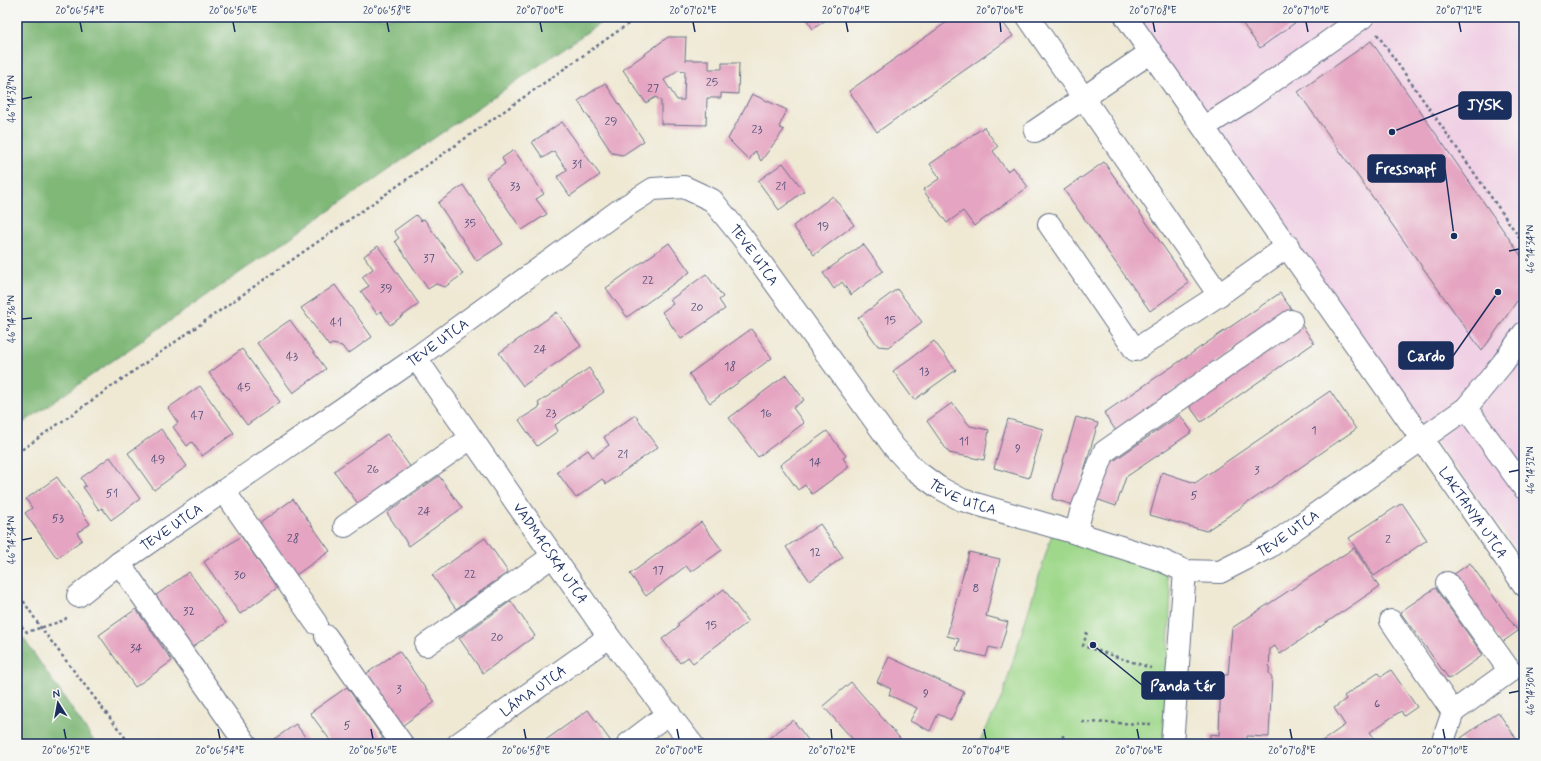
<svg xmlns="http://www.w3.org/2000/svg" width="1541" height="761" viewBox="0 0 1541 761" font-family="Mynerve,sans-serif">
	<rect width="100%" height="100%" fill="#f6f6f2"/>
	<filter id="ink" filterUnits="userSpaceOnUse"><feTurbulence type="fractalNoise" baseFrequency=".025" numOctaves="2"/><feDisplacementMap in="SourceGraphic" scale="8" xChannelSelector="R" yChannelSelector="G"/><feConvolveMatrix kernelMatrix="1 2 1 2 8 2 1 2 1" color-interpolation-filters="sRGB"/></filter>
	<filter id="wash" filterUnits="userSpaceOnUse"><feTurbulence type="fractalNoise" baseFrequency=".012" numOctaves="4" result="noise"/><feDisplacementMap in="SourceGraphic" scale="16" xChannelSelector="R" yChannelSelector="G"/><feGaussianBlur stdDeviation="0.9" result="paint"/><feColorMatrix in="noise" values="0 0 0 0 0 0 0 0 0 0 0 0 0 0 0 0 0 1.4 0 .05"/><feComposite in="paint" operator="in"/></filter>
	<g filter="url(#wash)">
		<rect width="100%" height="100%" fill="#efe9d4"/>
		<path fill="#f0d0e4" d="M1119 17H1524V559Z"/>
		<path fill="#9fd88b" stroke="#5d8474" d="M1052 534 1158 567 1166 576 1171 592 1163 744H980V741L1002 697Z"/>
		<path fill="#7fb877" stroke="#4d746a" d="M17 17H609L17 427Z
			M17 629 96 744H17Z"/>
		<g id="blocks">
			<path fill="#e5a4c1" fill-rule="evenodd" d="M805 17H830L813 29Z
				M954 17H999L1013 36 877 132 849 91Z
				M1238 17H1303L1260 48Z
				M668 37H686L685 60H709V69H722V63H739L738 94 721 93V98H707L706 125 661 124V101L656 97 646 103 623 70ZM678 70 685 71 684 100H677L664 80Z
				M1371 41 1524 260V291L1482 351 1298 92Z
				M605 83 644 141 623 155 612 153 578 101Z
				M752 94 787 110 779 127 784 130 761 161 755 151 749 160 728 139Z
				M562 122 600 175 570 196 557 177 567 170 554 151 543 158 532 142Z
				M984 127 998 147 993 151 1007 171 1013 167 1028 187 974 226 963 211 947 223 923 190 940 178 930 164Z
				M514 150 544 194 536 199 547 214 522 230 486 177 505 164 502 158Z
				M1104 162 1189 283 1150 311 1064 190Z
				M783 163 804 191 779 210 758 181Z
				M463 185 503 244 477 261 438 203Z
				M833 196 854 225 814 255 793 226Z
				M416 215 421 221 424 219 463 274 445 287 436 284 428 289 395 241 399 238 394 231Z
				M669 243 690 272 627 317 606 288Z
				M863 244 883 271 851 295 842 282 834 289 823 273Z
				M378 246 419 304 390 325 381 311 377 314 361 291 369 286 362 277 373 269 364 256Z
				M706 274 723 297 719 300 725 309 681 339 662 312 673 304 670 300Z
				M335 285 372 337 348 354 342 346 332 344 329 346 301 308Z
				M897 289 922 322 888 347 878 346 858 318Z
				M1280 293 1292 310 1116 431 1104 413Z
				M557 312 581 346 523 386 499 353Z
				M290 320 326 369 293 393 257 343Z
				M1301 324 1314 343 1201 422 1188 404Z
				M751 329 772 358 710 403 689 374Z
				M934 341 956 370 914 400 893 371Z
				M242 349 280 402 247 425 209 373Z
				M589 368 604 392 555 425 558 431 537 446 519 420 540 407 538 403Z
				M786 375 804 400 793 408 804 423 758 457 729 418Z
				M200 386 234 433 202 456 192 442 187 446 173 427 178 423 168 408Z
				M1330 391 1356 429 1298 469 1206 531 1150 515 1162 472 1195 483Z
				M952 403 970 426 989 430 984 460 949 453 927 421Z
				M635 415 658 447 606 484 602 479 576 498 557 472 588 450 593 457 609 445 604 437Z
				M1180 415 1192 432 1126 477 1116 506 1096 499 1109 464Z
				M1076 417 1098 423 1074 505 1052 499Z
				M1008 419 1043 429 1029 478 994 468Z
				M161 429 187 466 154 490 128 453Z
				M827 431 846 456 843 458 849 467 812 494 805 485 798 490 780 465Z
				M387 434 411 468 359 505 334 471Z
				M110 457 140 499 111 520 102 508 99 510 83 487 86 486 81 478Z
				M439 476 462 508 409 546 387 513Z
				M57 477 90 524 77 533 82 540 57 558 25 513 32 508 26 499Z
				M293 499 330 551 293 577 256 526Z
				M1402 503 1427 540 1374 576 1349 538Z
				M701 522 722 550 691 572 686 566 646 596 630 574Z
				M820 524 843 557 810 581 786 547Z
				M241 536 277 588 240 614 204 562Z
				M485 538 508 572 456 609 432 575Z
				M1354 548 1379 587 1280 654 1275 646 1270 649 1269 673 1272 677 1269 737 1247 736V744H1210V734L1219 735 1221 675H1228L1232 628Z
				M969 552 1000 559 986 616 1008 622 1000 650 989 647 986 657 956 650 959 639 947 636Z
				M1470 563 1518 631 1501 643 1453 575Z
				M189 572 226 623 188 650 152 598Z
				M1435 588 1483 655 1449 679 1400 612Z
				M724 589 748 622 693 663 688 657 680 663 662 639 679 626 677 624Z
				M511 601 535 636 483 673 459 638Z
				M136 609 172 661 135 687 99 635Z
				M399 651 435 702 399 728 363 676Z
				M889 657 964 692 951 720 938 714 930 731 910 721 917 708 889 695 891 689 877 682Z
				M1391 670 1417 707 1404 716 1401 711 1370 732 1374 738 1366 744H1318L1345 725 1334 708 1346 699 1344 696 1378 673 1381 677Z
				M851 682 905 744H857L823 706Z
				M347 687 383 738 374 744H333L310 713Z
				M588 710 612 743 540 744Z
				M1498 712 1520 744H1465L1461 738Z
				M793 720 811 744H761Z
				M296 724 310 744H267Z"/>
		</g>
	</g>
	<g filter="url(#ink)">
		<use href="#blocks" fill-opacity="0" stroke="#657087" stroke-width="1"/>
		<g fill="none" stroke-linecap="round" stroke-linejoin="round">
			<g stroke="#657087" stroke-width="24">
				<g id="minor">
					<path d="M1028 17 1219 295 1135 350 1049 224"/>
					<path id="s1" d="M1126 17 1524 585"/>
					<path d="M1204 127 1245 101 1363 17"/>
					<path d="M1035 131 1151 52"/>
					<path d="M1219 295 1288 246"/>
					<path id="s2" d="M416 358 609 637 692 744"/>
					<path d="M1466 408 1524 488"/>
					<path d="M224 491 316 623"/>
					<path d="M345 526 471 438"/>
					<path d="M1076 533 1081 512 1104 452 1291 321"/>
					<path d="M119 563 215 699"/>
					<path id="s3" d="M78 596 119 563 416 358 620 210 653 189 684 187 712 200 742 237 894 447 915 470 938 487 962 500 1076 533 1158 559 1185 571 1220 572 1269 547 1466 408 1503 363 1524 333"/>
					<path d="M1391 621 1453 712 1510 671 1447 583"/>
					<path d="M326 636 402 744"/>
					<path d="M426 645 553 556"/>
					<path d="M220 707 246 744"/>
					<path id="s4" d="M458 744 609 637"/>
					<path d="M628 744 669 713"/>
					<path d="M1172 744 1185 571"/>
					<path d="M1442 744 1453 712"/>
				</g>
			</g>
			<path stroke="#657087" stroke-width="2.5" stroke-dasharray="3 3" stroke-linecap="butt" d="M1377 34 1524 244
				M17 453 638 17
				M17 591 41 628 130 744
				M17 622 27 632 65 620 67 616
				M1087 632 1083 646 1154 669
				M1082 722 1151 724
				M1063 744V734"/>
			<use href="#minor" stroke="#fff" stroke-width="22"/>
		</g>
	</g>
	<path fill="none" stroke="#1b2f5e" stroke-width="1.5" d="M80 22 82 32M233 22 235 32M387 22 389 32M540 22 542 32M693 22 695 32M846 22 848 32M1000 22 1001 32M1153 22 1155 32M1306 22 1308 32M1459 22 1461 32M22 99 32 97M1509 251 1519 249M22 319 32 318M1509 472 1519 470M22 540 32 538M1509 693 1519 691M64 729 66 739M218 729 220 739M371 729 373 739M524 729 526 739M677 729 679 739M831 729 832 739M984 729 986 739M1137 729 1139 739M1290 729 1292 739M1443 729 1445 739"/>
	<g text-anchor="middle" stroke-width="4" stroke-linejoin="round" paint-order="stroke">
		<g font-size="12" fill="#4e4c77">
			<text x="712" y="86">25</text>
			<text x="653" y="92">27</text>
			<text x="611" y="125">29</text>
			<text x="757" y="133">23</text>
			<text x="577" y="168">31</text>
			<text x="515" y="190">33</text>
			<text x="781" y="190">21</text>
			<text x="470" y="227">35</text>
			<text x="823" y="230">19</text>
			<text x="429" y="262">37</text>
			<text x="648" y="284">22</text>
			<text x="386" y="292">39</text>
			<text x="697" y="311">20</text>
			<text x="890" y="324">15</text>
			<text x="336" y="326">41</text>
			<text x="540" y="353">24</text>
			<text x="292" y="360">43</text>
			<text x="730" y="370">18</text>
			<text x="924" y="375">13</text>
			<text x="244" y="391">45</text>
			<text x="551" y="417">23</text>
			<text x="766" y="417">16</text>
			<text x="197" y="419">47</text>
			<text x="1314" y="434">1</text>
			<text x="964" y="445">11</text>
			<text x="1018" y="452">9</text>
			<text x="623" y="458">21</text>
			<text x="158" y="463">49</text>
			<text x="815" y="466">14</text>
			<text x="373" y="473">26</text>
			<text x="1257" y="474">3</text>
			<text x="112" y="497">51</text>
			<text x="1194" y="499">5</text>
			<text x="424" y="515">24</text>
			<text x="58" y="522">53</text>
			<text x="293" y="542">28</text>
			<text x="1388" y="543">2</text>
			<text x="815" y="556">12</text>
			<text x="658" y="574">17</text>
			<text x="470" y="578">22</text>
			<text x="240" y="579">30</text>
			<text x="976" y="592">8</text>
			<text x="189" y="615">32</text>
			<text x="711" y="629">15</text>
			<text x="497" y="641">20</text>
			<text x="136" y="652">34</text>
			<text x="399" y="693">3</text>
			<text x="926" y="697">9</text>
			<text x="1377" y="707">6</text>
			<text x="347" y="729">5</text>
		</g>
		<g font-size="14" fill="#1b2f5e" stroke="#f6f6f2">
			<text dy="5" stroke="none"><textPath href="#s3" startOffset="836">TEVE UTCA</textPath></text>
			<text dy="5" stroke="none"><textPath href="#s3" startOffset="440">TEVE UTCA</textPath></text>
			<text dy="5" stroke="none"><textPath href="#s3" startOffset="1160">TEVE UTCA</textPath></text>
			<text dy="5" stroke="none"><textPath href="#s1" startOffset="605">LAKTANYA UTCA</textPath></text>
			<text dy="5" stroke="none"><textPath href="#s3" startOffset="116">TEVE UTCA</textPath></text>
			<text dy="5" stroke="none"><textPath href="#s3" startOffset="1508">TEVE UTCA</textPath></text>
			<text dy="5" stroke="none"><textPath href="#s2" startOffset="237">VADMACSKA UTCA</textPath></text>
			<text dy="5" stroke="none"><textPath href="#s4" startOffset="92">LÁMA UTCA</textPath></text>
		</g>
	</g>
	<path fill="none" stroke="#1b2f5e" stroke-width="1.5" d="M1392 132L1459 105M1454 236L1445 169M1498 292L1453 356M1093 645L1142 685"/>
	<g fill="#1b2f5e" stroke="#f6f6f2" stroke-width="1.5">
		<circle cx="1392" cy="132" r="4"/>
		<circle cx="1454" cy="236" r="4"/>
		<circle cx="1498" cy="292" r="4"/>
		<circle cx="1093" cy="645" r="4"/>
	</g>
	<g fill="#1b2f5e" stroke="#1b2f5e" stroke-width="1.5">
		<rect x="1459" y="92" width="52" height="27" rx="4"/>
		<rect x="1368" y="155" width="77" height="27" rx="4"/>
		<rect x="1399" y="342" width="54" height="27" rx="4"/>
		<rect x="1142" y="672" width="82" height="27" rx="4"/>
	</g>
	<g font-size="15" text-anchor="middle" font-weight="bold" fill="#fff">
		<text x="1485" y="110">JYSK</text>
		<text x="1406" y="174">Fressnapf</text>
		<text x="1426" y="361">Cardo</text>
		<text x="1183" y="691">Panda tér</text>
	</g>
	<rect width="1541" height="761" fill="none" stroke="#f6f6f2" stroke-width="44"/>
	<g transform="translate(58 703) rotate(349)" stroke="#f6f6f2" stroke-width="3" paint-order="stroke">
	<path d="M0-3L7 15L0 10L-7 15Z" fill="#1b2f5e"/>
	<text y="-6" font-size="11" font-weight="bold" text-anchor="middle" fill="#1b2f5e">N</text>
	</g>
	<rect x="22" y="22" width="1497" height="717" fill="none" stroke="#1b2f5e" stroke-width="1.5"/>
	<g font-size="10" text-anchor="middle" fill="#1b2f5e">
		<text x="80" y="14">20°06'54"E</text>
		<text x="233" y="14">20°06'56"E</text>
		<text x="387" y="14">20°06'58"E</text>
		<text x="540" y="14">20°07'00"E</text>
		<text x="693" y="14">20°07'02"E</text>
		<text x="846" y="14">20°07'04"E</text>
		<text x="1000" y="14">20°07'06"E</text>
		<text x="1153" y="14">20°07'08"E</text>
		<text x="1306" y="14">20°07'10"E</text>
		<text x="1459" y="14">20°07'12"E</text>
		<text transform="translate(11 99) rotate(-90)" y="4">46°14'38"N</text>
		<text transform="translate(1530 249) rotate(-90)" y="4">46°14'34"N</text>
		<text transform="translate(11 319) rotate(-90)" y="4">46°14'36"N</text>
		<text transform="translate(1530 470) rotate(-90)" y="4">46°14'32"N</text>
		<text transform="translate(11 540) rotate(-90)" y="4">46°14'34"N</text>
		<text transform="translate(1530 691) rotate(-90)" y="4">46°14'30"N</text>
		<text x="66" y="754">20°06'52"E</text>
		<text x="220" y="754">20°06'54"E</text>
		<text x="373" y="754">20°06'56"E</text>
		<text x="526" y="754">20°06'58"E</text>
		<text x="679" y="754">20°07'00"E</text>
		<text x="832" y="754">20°07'02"E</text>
		<text x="986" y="754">20°07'04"E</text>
		<text x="1139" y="754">20°07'06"E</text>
		<text x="1292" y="754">20°07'08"E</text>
		<text x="1445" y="754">20°07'10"E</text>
	</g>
</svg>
